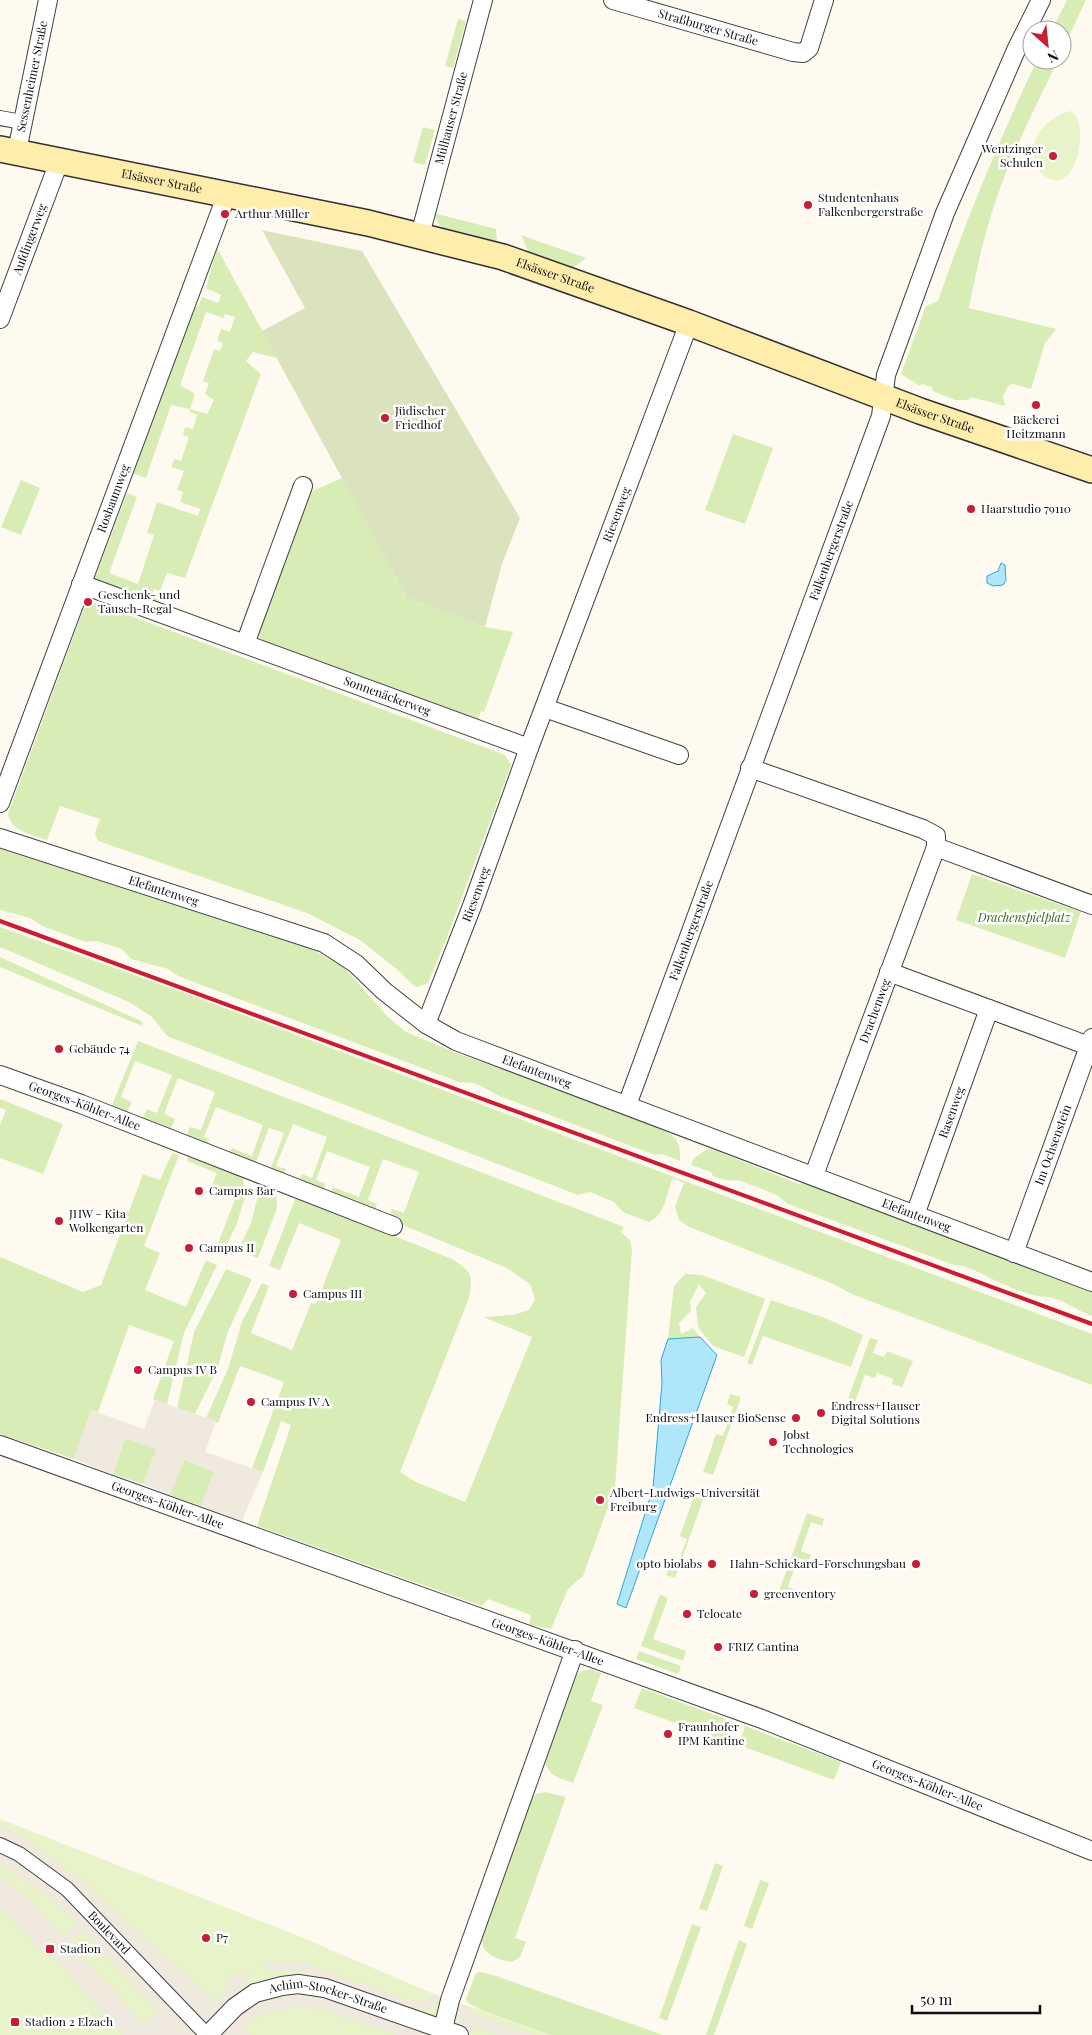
<svg xmlns="http://www.w3.org/2000/svg" width="1092" height="2035" viewBox="0 0 1092 2035" font-family="'Playfair Display',serif">
	<rect width="100%" height="100%" fill="#fffaf0"/>
	<path fill="#d8edb6" fill-rule="evenodd" d="M1067 0H1086L1062 51V30H1052Z
		M458 19 466 21 453 68 445 66Z
		M1037 60H1058C1036 106 1012 152 996 200 984 235 976 272 969 308L1056 329 1045 343 1031 389 1013 384 1009 385 1003 396 1005 406 971 397 968 400H955L933 391 932 387 922 384 920 386 901 374 926 306 938 301C966 219 1000 138 1037 60Z
		M423 127 435 130 425 165 413 162Z
		M434 213 496 229 497 240 494 243 445 230 437 222Z
		M521 235 586 258 572 269 533 257 529 253Z
		M217 248 277 358 253 352 246 361 261 374 185 578 167 573 160 591 154 589 151 597 162 601 160 606 94 581 127 493 137 497 109 573 138 584 154 535 147 533 157 502 198 516 200 509 180 502 183 492 177 490 184 471 171 467 174 459 181 461 189 437 183 435 185 427 193 429 197 415 190 412V409L171 405 146 478 132 473 193 306 198 307 202 297 218 303 221 295 206 288ZM206 312 224 318 225 314 235 317 230 332 221 329 217 341 223 343 220 351 214 349 203 381 209 383 205 394 214 400 207 414 190 409 195 394 180 385Z
		M733 434 773 448 745 524 705 510Z
		M342 478 407 598 485 627 513 632 484 712 481 711 477 722 265 644 259 635V630L310 492Z
		M21 480 40 488 21 535 1 527Z
		M96 603 505 755 511 765 446 940 428 983 418 987 414 986 399 971 360 940 307 913 98 841 95 833 100 819 60 806 47 840C32 834 11 832 8 814L84 608Z
		M0 843 298 942 343 966 388 1017 406 1032 456 1053 649 1122C670 1135 682 1135 680 1161L662 1154 655 1155 497 1095 483 1087 473 1083 459 1082 178 976 168 969 131 959 122 949 97 941 86 942 42 926 30 918 0 910Z
		M972 874 1081 912 1065 958 956 920Z
		M0 927 190 995 1092 1334V1385L854 1295 831 1283 689 1227 679 1220 675 1207 684 1183 673 1178C666 1193 666 1215 649 1222L623 1212 614 1202 590 1192 578 1195 167 1036 152 1017 129 1002 0 947Z
		M0 957 141 1021 143 1023 142 1026 0 967Z
		M138 1041 624 1227 621 1232 630 1240 632 1249 615 1488 583 1576 568 1589 551 1629 529 1625 531 1615 488 1599 482 1606 257 1526 291 1425 281 1421 263 1472 252 1468 284 1382 240 1366 218 1423 206 1418 228 1369 242 1322 262 1283 269 1286 251 1333 292 1350 311 1303 316 1304 341 1240 299 1223 280 1270 269 1266 296 1197 452 1259C472 1272 473 1274 469 1298L400 1472 416 1482 465 1502 532 1337 483 1317 513 1315 529 1310 535 1299 530 1284 507 1268 388 1219 392 1209 404 1213 419 1172 383 1159 368 1200 377 1204 374 1214 329 1196 333 1187 359 1197 370 1167 327 1151 316 1180 326 1184 323 1192 298 1182 302 1174 312 1178 327 1137 293 1124 276 1166 286 1169 284 1177 270 1170 284 1133 269 1128 255 1165 229 1155 232 1148 252 1156 263 1125 216 1107 204 1137 209 1139 206 1146 186 1138 190 1127 201 1130 215 1092 178 1078 164 1114 175 1119 169 1133 141 1122 147 1109 157 1113 172 1075 135 1061 121 1097 132 1102 125 1116 110 1110Z
		M0 1099 63 1124 43 1174 0 1158V1125L6 1110 0 1108Z
		M709 1148 799 1184 810 1182 1092 1290V1316C1078 1311 1067 1302 1053 1298 1048 1296 1043 1297 1038 1296 1023 1293 1004 1285 990 1278 977 1272 969 1266 954 1265L788 1204 775 1194 741 1181 725 1180 713 1176 711 1172 691 1165 694 1158Z
		M172 1153 179 1155 144 1246 160 1253 145 1290 186 1307 206 1260 217 1265 184 1333 167 1404 153 1399 174 1341 129 1325 98 1412 91 1411 74 1459 0 1434V1257L83 1292 101 1285 143 1174 160 1180Z
		M189 1155 243 1177 245 1197 236 1226 226 1246 218 1243 236 1197 211 1188 217 1173 187 1161Z
		M261 1184 276 1189 277 1208 258 1258 238 1250 251 1223Z
		M226 1269 252 1279 227 1334 218 1367 195 1414 177 1408 194 1332Z
		M685 1274 702 1275 765 1299 744 1357 713 1346 698 1327 696 1307 706 1293 699 1284 690 1302 691 1311 679 1323 681 1334 693 1328 700 1337 668 1339 674 1286Z
		M771 1300 825 1318 863 1335 851 1367 763 1336 752 1365 747 1363Z
		M870 1338 878 1340 873 1353 884 1357 887 1351 913 1361 902 1387 892 1384 893 1379 877 1373 875 1378 865 1375 854 1404 864 1408 862 1413 845 1407Z
		M730 1394 741 1397 713 1475 703 1472 716 1434 723 1436 733 1407 727 1404Z
		M125 1438 157 1449 143 1484 113 1474Z
		M184 1459 214 1472 201 1506 170 1495Z
		M694 1496 703 1500 675 1578 666 1575 670 1565 676 1567 687 1539 680 1536Z
		M807 1513 824 1519 822 1526 811 1522 801 1551 811 1555 809 1561 798 1558 788 1587 799 1591 797 1597 779 1591Z
		M660 1594 668 1598 653 1639 686 1651 683 1661 641 1646Z
		M639 1651 681 1666 678 1674 636 1659Z
		M591 1669 601 1673 591 1701 603 1705 573 1783C560 1778 547 1776 545 1760L575 1677 581 1671Z
		M642 1688 736 1723 728 1742 634 1708Z
		M745 1726 841 1762 834 1780 739 1745Z
		M545 1792 566 1797 515 1938 526 1942 520 1957 512 1962C496 1959 482 1955 481 1937L530 1801 536 1794Z
		M715 1863 723 1866 707 1911 699 1909Z
		M760 1880 769 1883 752 1929 744 1926Z
		M692 1924 701 1927 667 2021 659 2018Z
		M739 1940 747 1944 714 2035H706Z
		M480 1972 493 1975 663 2035H550L481 2010 468 2003 466 1999 476 1973Z"/>
	<path fill="#dbe3be" d="M262 230 362 251 520 518 502 564 485 627 407 598 262 331 305 308Z"/>
	<path fill="#e9f3c9" d="M1071 111C1092 124 1075 203 1042 174 1038 170 1037 166 1035 161 1027 138 1050 115 1071 111Z
		M0 1819 296 1935 434 1994 550 2035H0Z"/>
	<path fill="#f0e9dd" fill-rule="evenodd" d="M155 1400 216 1421 205 1452 263 1472 242 1521 201 1506 214 1472 185 1459 170 1495 143 1484 156 1449 125 1438 113 1474 74 1459 91 1410 144 1429Z
		M0 1825 30 1842 84 1882 216 2003 222 1995 232 1974 242 1975 247 1968 249 1973 246 1985 197 2035H122L51 1954 38 1949 6 1912 0 1910V1877L25 1895 63 1936 77 1923 49 1897 0 1864ZM84 1930 157 2011 148 2021H140L70 1944Z
		M282 1961 304 1963 413 2002H421L434 1994 443 1997 431 2009 415 2011 303 1972 268 1971 262 1965Z
		M298 1994 320 1996 432 2035H396L327 2011 304 2006 272 2011 252 2020 243 2028 250 2035H218L234 2019 248 2010 263 2002Z
		M459 2003 468 2007 467 2011 532 2035H496L475 2027 472 2033 465 2029 458 2018Z"/>
	<path fill="#b0e6fa" stroke="#32a5d7" d="M1001 563 1005 565 1006 580 1003 585 993 586 987 583V576L998 571Z
		M700 1337 717 1355 626 1608 617 1604 653 1488 662 1383 661 1360 668 1339Z"/>
	<g fill="none" stroke-linecap="round" stroke-linejoin="round">
		<g stroke="#414141" stroke-width="16">
			<g id="pedestrian">
				<path d="M0 118 22 122"/>
				<path id="s1" d="M0 1845 19 1854 67 1889 207 2035"/>
			</g>
		</g>
		<g stroke="#414141" stroke-width="20">
			<g id="minor">
				<path id="s2" d="M613 0 793 52 803 53 809 48 824 0"/>
				<path id="s3" d="M17 151 48 0"/>
				<path id="s4" d="M420 235 483 0"/>
				<path id="s5" d="M0 319 60 159"/>
				<path id="s6" d="M81 584 529 748"/>
				<path d="M245 644 303 486"/>
				<path d="M545 708 679 755"/>
				<path d="M750 768 923 829 936 836V847L1092 905"/>
				<path id="s7" d="M0 803 227 194"/>
				<path id="s8" d="M0 838 324 943 356 964 384 991 426 1024 456 1041 1092 1282"/>
				<path d="M889 972 1089 1046"/>
				<path id="s9" d="M426 1024 472 906 529 748 689 323"/>
				<path id="s10" d="M0 1075 81 1104 393 1226"/>
				<path id="s11" d="M627 1105 881 416 886 375 945 213 1017 48 1041 0"/>
				<path id="s12" d="M814 1175 936 847"/>
				<path id="s13" d="M915 1215 989 1009"/>
				<path id="s14" d="M1014 1253 1092 1038"/>
				<path id="s15" d="M0 1445 762 1719 1092 1851"/>
				<path d="M443 2029 450 2000 575 1650"/>
				<path id="s16" d="M208 2035 235 2007 255 1993 282 1986 298 1984 325 1988 459 2035"/>
			</g>
		</g>
		<g stroke="#303030" stroke-width="28">
			<g id="secondary">
				<path id="s17" d="M0 149 368 223 503 257 689 323 920 411 1092 470"/>
			</g>
		</g>
		<use href="#pedestrian" stroke="#fff" stroke-width="14"/>
		<use href="#minor" stroke="#fff" stroke-width="18"/>
		<use href="#secondary" stroke="#ffedab" stroke-width="25"/>
		<path stroke="#c91c35" stroke-width="4" d="M0 921 1092 1324"/>
	</g>
	<g fill="#c91c35" stroke="#fff" stroke-width="2">
		<circle cx="1053" cy="156" r="5"/>
		<circle cx="808" cy="205" r="5"/>
		<circle cx="225" cy="214" r="5"/>
		<circle cx="1036" cy="405" r="5"/>
		<circle cx="385" cy="418" r="5"/>
		<circle cx="971" cy="509" r="5"/>
		<circle cx="88" cy="602" r="5"/>
		<circle cx="59" cy="1049" r="5"/>
		<circle cx="199" cy="1191" r="5"/>
		<circle cx="59" cy="1221" r="5"/>
		<circle cx="189" cy="1248" r="5"/>
		<circle cx="293" cy="1294" r="5"/>
		<circle cx="138" cy="1370" r="5"/>
		<circle cx="251" cy="1402" r="5"/>
		<circle cx="821" cy="1413" r="5"/>
		<circle cx="796" cy="1418" r="5"/>
		<circle cx="773" cy="1442" r="5"/>
		<circle cx="600" cy="1500" r="5"/>
		<circle cx="712" cy="1564" r="5"/>
		<circle cx="916" cy="1564" r="5"/>
		<circle cx="754" cy="1594" r="5"/>
		<circle cx="687" cy="1614" r="5"/>
		<circle cx="718" cy="1647" r="5"/>
		<circle cx="668" cy="1734" r="5"/>
		<circle cx="206" cy="1938" r="5"/>
		<rect x="45" y="1944" width="10" height="10" rx="2.5"/>
		<rect x="10" y="2017" width="10" height="10" rx="2.5"/>
	</g>
	<g text-anchor="middle" stroke-width="5" stroke-linejoin="round" paint-order="stroke">
		<g font-size="12" fill="#0e0e0e" stroke="#fff">
			<text dy="4" stroke="none"><textPath href="#s2" startOffset="99">Straßburger Straße</textPath></text>
			<text dy="4" stroke="none"><textPath href="#s3" startOffset="76">Sessenheimer Straße</textPath></text>
			<text dy="4" stroke="none"><textPath href="#s4" startOffset="121">Mülhauser Straße</textPath></text>
			<text dy="4" stroke="none"><textPath href="#s17" startOffset="165">Elsässer Straße</textPath></text>
			<text dy="4" stroke="none"><textPath href="#s5" startOffset="85">Aufdingerweg</textPath></text>
			<text dy="4" stroke="none"><textPath href="#s17" startOffset="570">Elsässer Straße</textPath></text>
			<text dy="4" stroke="none"><textPath href="#s17" startOffset="975">Elsässer Straße</textPath></text>
			<text dy="4" stroke="none"><textPath href="#s7" startOffset="325">Rosbaumweg</textPath></text>
			<text dy="4" stroke="none"><textPath href="#s9" startOffset="544">Riesenweg</textPath></text>
			<text dy="4" stroke="none"><textPath href="#s11" startOffset="591">Falkenbergerstraße</textPath></text>
			<text dy="4" stroke="none"><textPath href="#s6" startOffset="326">Sonnenäckerweg</textPath></text>
			<text dy="4" stroke="none"><textPath href="#s8" startOffset="172">Elefantenweg</textPath></text>
			<text dy="4" stroke="none"><textPath href="#s9" startOffset="139">Riesenweg</textPath></text>
			<text dy="4" stroke="none"><textPath href="#s11" startOffset="186">Falkenbergerstraße</textPath></text>
			<text dy="4" stroke="none"><textPath href="#s12" startOffset="175">Drachenweg</textPath></text>
			<text dy="4" stroke="none"><textPath href="#s8" startOffset="592">Elefantenweg</textPath></text>
			<text dy="4" stroke="none"><textPath href="#s10" startOffset="90">Georges-Köhler-Allee</textPath></text>
			<text dy="4" stroke="none"><textPath href="#s13" startOffset="109">Rasenweg</textPath></text>
			<text dy="4" stroke="none"><textPath href="#s14" startOffset="115">Im Ochsenstein</textPath></text>
			<text dy="4" stroke="none"><textPath href="#s8" startOffset="998">Elefantenweg</textPath></text>
			<text dy="4" stroke="none"><textPath href="#s15" startOffset="178">Georges-Köhler-Allee</textPath></text>
			<text dy="4" stroke="none"><textPath href="#s15" startOffset="582">Georges-Köhler-Allee</textPath></text>
			<text dy="4" stroke="none"><textPath href="#s15" startOffset="988">Georges-Köhler-Allee</textPath></text>
			<text dy="4" stroke="none"><textPath href="#s1" startOffset="141">Boulevard</textPath></text>
			<text dy="4" stroke="none"><textPath href="#s16" startOffset="139">Achim-Stocker-Straße</textPath></text>
		</g>
		<g font-size="12" fill="#0e0e0e" stroke="#fff" text-anchor="start">
			<text x="1043" y="153" text-anchor="end">Wentzinger<tspan x="1043" dy="14">Schulen</tspan></text>
			<text x="818" y="202">Studentenhaus<tspan x="818" dy="14">Falkenbergerstraße</tspan></text>
			<text x="235" y="218">Arthur Müller</text>
			<text x="395" y="415">Jüdischer<tspan x="395" dy="14">Friedhof</tspan></text>
			<text x="1036" y="424" text-anchor="middle">Bäckerei<tspan x="1036" dy="14">Heitzmann</tspan></text>
			<text x="981" y="513">Haarstudio 79110</text>
			<text x="98" y="599">Geschenk- und<tspan x="98" dy="14">Tausch-Regal</tspan></text>
			<text x="69" y="1053">Gebäude 74</text>
			<text x="209" y="1195">Campus Bar</text>
			<text x="69" y="1218">JHW - Kita<tspan x="69" dy="14">Wolkengarten</tspan></text>
			<text x="199" y="1252">Campus II</text>
			<text x="303" y="1298">Campus III</text>
			<text x="148" y="1374">Campus IV B</text>
			<text x="261" y="1406">Campus IV A</text>
			<text x="831" y="1410">Endress+Hauser<tspan x="831" dy="14">Digital Solutions</tspan></text>
			<text x="786" y="1422" text-anchor="end">Endress+Hauser BioSense</text>
			<text x="783" y="1439">Jobst<tspan x="783" dy="14">Technologies</tspan></text>
			<text x="610" y="1497">Albert-Ludwigs-Universität<tspan x="610" dy="14">Freiburg</tspan></text>
			<text x="702" y="1568" text-anchor="end">opto biolabs</text>
			<text x="906" y="1568" text-anchor="end">Hahn-Schickard-Forschungsbau</text>
			<text x="764" y="1598">greenventory</text>
			<text x="697" y="1618">Telocate</text>
			<text x="728" y="1651">FRIZ Cantina</text>
			<text x="678" y="1731">Fraunhofer<tspan x="678" dy="14">IPM Kantine</tspan></text>
			<text x="216" y="1942">P7</text>
			<text x="60" y="1953">Stadion</text>
			<text x="25" y="2026">Stadion 2 Elzach</text>
		</g>
		<g font-size="12" font-style="italic" fill="#336b19" stroke="#fff">
			<text x="1024" y="922">Drachenspielplatz</text>
		</g>
	</g>
	<g transform="translate(1047 45) rotate(153)"><circle r="24" fill="#ffffff" stroke="#9f9f9f"/>
	<path d="M0-4L9 19L0 12L-9 19Z" fill="#c91c35"/>
	<text y="-8" font-size="14" font-weight="bold" text-anchor="middle" fill="#0e0e0e">N</text>
	</g>
	<path d="M912 2005v8h128v-8" fill="none" stroke="#0e0e0e" stroke-width="2.5"/>
	<text x="920" y="2005" font-size="15" fill="#0e0e0e" stroke="#ffffff" stroke-width="4" paint-order="stroke">50 m</text>
</svg>
